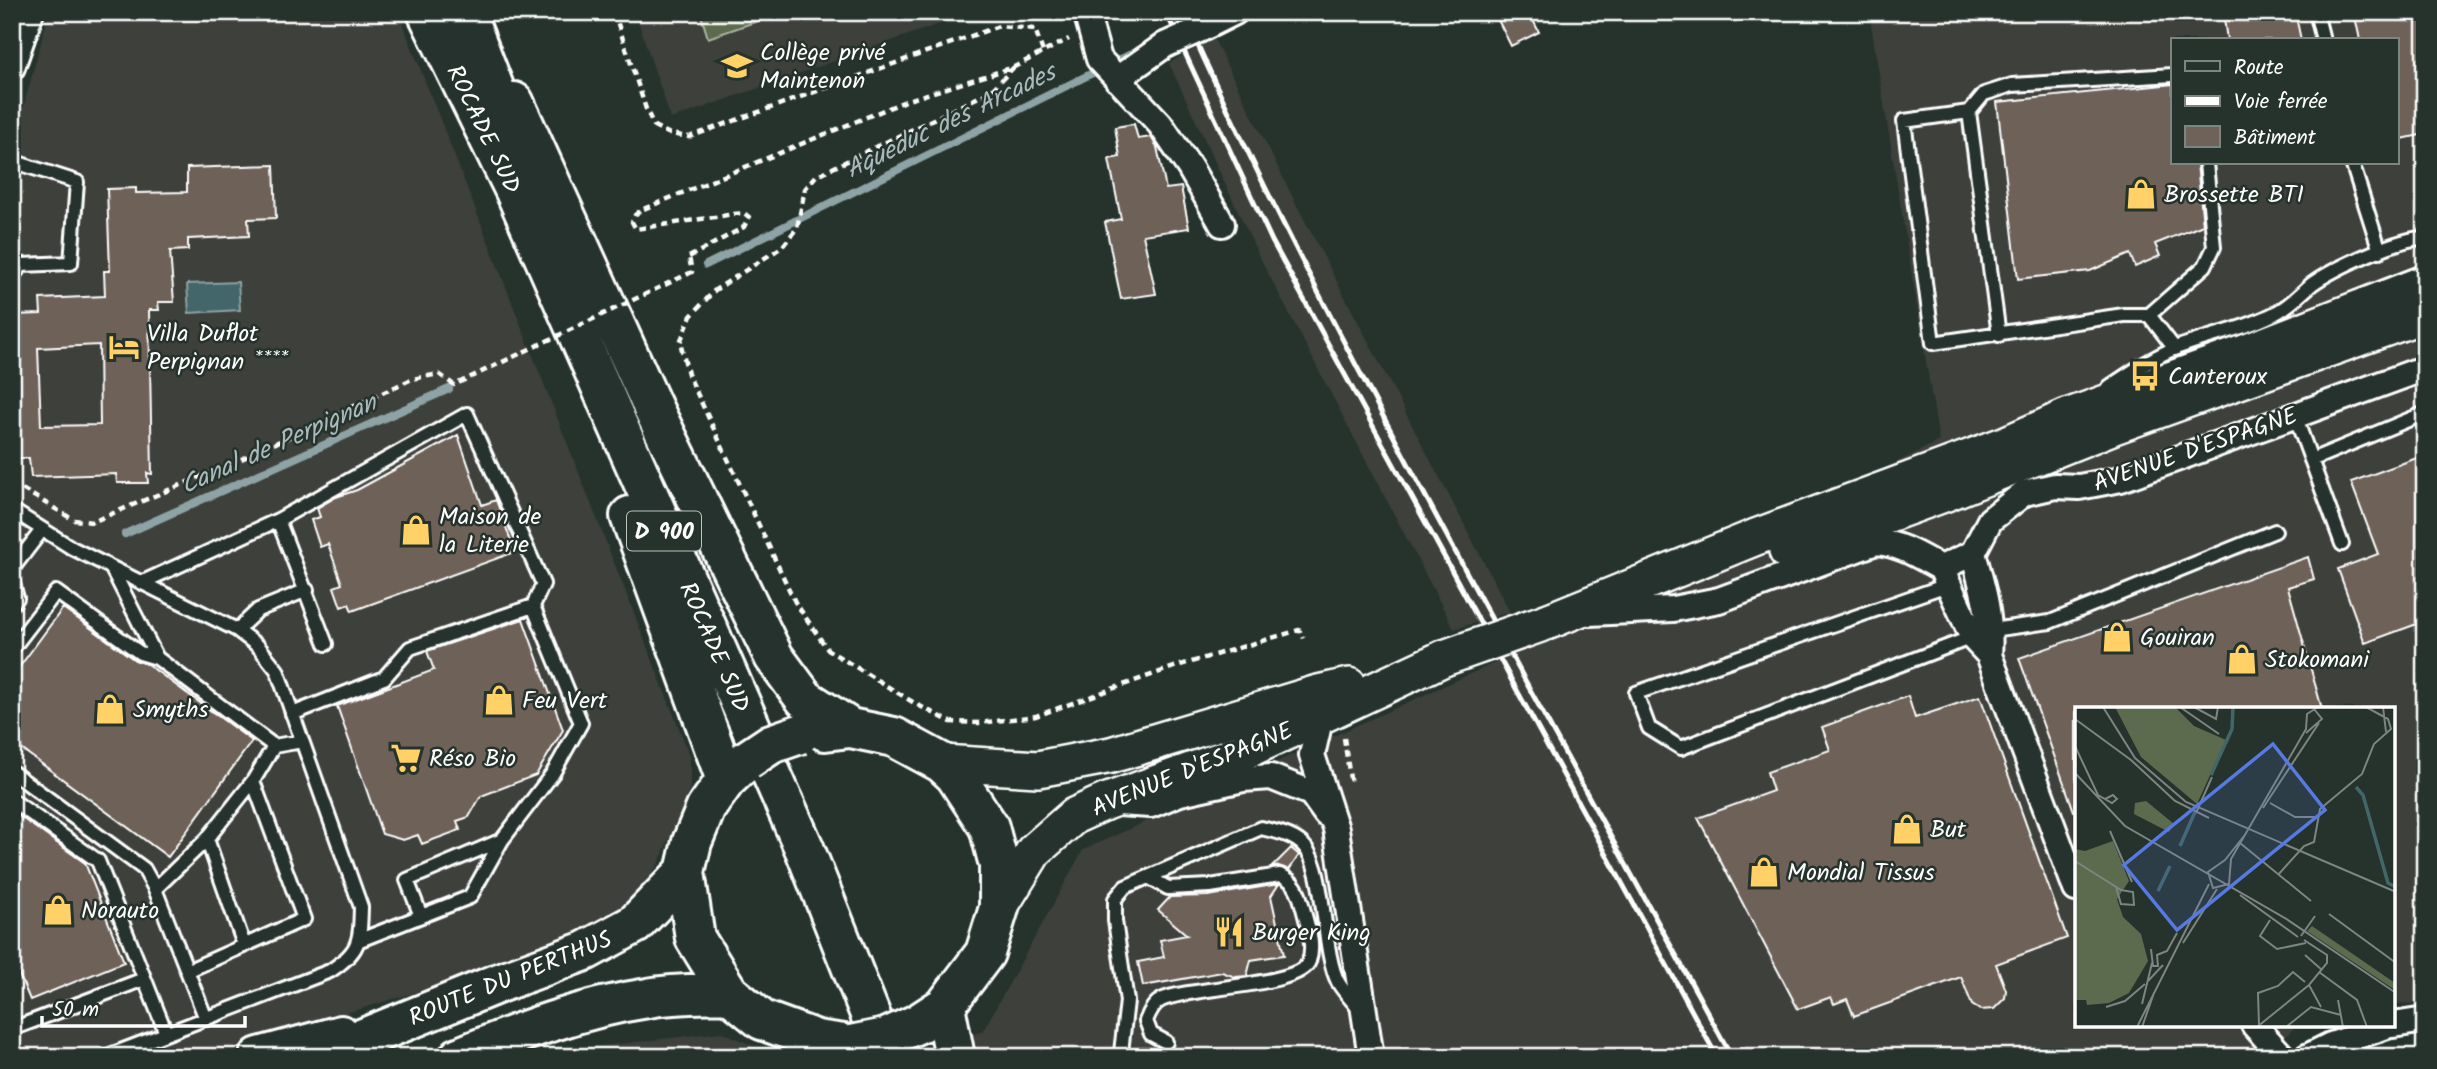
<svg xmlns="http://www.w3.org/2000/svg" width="2437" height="1069" viewBox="0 0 2437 1069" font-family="Kalam,sans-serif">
	<rect width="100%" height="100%" fill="#26332d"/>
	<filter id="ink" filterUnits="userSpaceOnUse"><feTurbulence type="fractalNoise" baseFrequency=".0143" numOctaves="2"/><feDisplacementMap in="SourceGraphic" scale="14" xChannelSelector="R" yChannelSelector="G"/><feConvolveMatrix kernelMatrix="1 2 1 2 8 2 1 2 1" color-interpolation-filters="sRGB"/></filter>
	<g filter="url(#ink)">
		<path fill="#3c413a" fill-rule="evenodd" d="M49 12H398L690 756V789L658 865 632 901 593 929 440 985 200 1057H12V150Z
			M635 12H973L671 119Z
			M1869 12H2425V1003L2393 1004V708H2076V1025H2297L2266 1057H903L983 1031 1083 850 1525 649 1939 441ZM2173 40H2397V163H2173Z
			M1214 39 1293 198 1510 612 1454 629 1257 252 1169 63Z
			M722 1032 779 1057H543L559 1051Z"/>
		<path fill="#5c6b4d" stroke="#aeb5a6" stroke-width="2" d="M700 12H784L708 38Z"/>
		<path fill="#436669" stroke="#8ea3a5" stroke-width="2" d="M238 282 240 310 189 313 187 284Z"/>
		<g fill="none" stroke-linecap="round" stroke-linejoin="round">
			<path stroke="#8ea3a5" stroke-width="8" d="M706 265 1139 50
				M125 534 449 389"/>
		</g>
		<path fill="#6e6259" stroke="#fff" stroke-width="2" fill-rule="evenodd" d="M1494 12H1529L1539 32 1511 46Z
			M2223 12H2295L2301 40H2227Z
			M2354 12H2425V134L2397 140V40H2360Z
			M2173 84V163H2197L2203 225 2155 244 2160 256 2135 267 2130 254 2090 271 2018 279 1997 102Z
			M1134 124 1138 139 1151 137 1157 147 1166 189 1181 187 1189 228 1143 235 1156 294 1121 299 1105 222 1121 219 1109 159 1120 157 1115 127Z
			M274 165 276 218 248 219 249 236 188 239V250L170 251 174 302H158L159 310H149L152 474 147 473 148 483H117L116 474 31 477 29 458H12V315L41 314 40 299 105 296 104 271H110L107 189 136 188V193L187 192V168ZM99 345 100 425 41 426 38 348Z
			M458 435 482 505 496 500 515 552 352 611 349 604 341 607 334 587 342 584 328 544 320 547 311 520 320 517 317 508 336 497 357 490Z
			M2425 455V621L2365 643 2338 569 2378 554 2351 482Z
			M2308 557 2314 579 2288 587 2322 709H2076V811H2074L2019 658Z
			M63 608 135 660 147 664 252 741 168 857 12 742V677Z
			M523 619 563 730 536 775 481 796 469 817 457 821 460 830 422 844 418 835 403 840 382 834 337 706 434 670 427 651Z
			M1908 696 1915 718 1980 696 2067 938 1996 964 2006 990 2005 998 1994 1009 1980 1010 1972 1005 1961 977 1854 1016 1847 999 1834 1004 1831 997 1798 1009 1698 818 1773 791 1767 772 1830 750 1822 727Z
			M12 811 85 863 124 962 30 1000 12 958Z
			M1291 848 1299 855 1289 870 1279 866 1271 868Z
			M1279 884 1271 896 1284 955 1251 960 1247 976 1235 977 1222 972 1143 986 1138 962 1164 957 1160 940 1187 935 1158 910 1170 897 1208 896Z"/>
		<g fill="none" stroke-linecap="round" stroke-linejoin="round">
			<g stroke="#fff" stroke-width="18">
				<path id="service" d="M2316 12 2323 40
					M1969 112 1984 94 2012 85 2173 75
					M12 161 77 182 71 263 21 265 12 277
					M2352 163 2380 251
					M2149 315 2205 266 2214 247 2206 163
					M1999 335 1969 112 1904 121 1933 343 2124 315H2149L2175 349
					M2109 387C2130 373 2150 359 2173 349 2206 336 2250 328 2279 311 2292 304 2301 293 2312 284 2333 269 2400 237 2425 238
					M2295 416 2342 544
					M2311 460 2425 413
					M12 510 72 548 237 630 258 646 277 670 361 907C360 942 360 951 330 971L105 1057
					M278 520 326 644
					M12 569 42 530
					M112 569 157 658 274 746
					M12 580 17 598 12 604
					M143 582 278 520 467 414 543 584 533 606 581 723 553 773 502 840 470 897 360 940
					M1947 585 1636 693 1649 728 1681 748 1991 630 2050 622 2275 531
					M237 630 258 610 307 590
					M12 649 56 592 140 653 157 658
					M292 714 384 678 410 648 533 606
					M12 772 144 869 155 889
					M12 800 98 861 166 1033
					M207 839 244 945
					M1148 877 1168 888 1210 886 1280 875C1296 881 1299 893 1303 908 1307 924 1315 945 1309 961 1301 987 1188 987 1161 1000 1153 1004 1149 1013 1146 1021L1151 1034 1166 1042
					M421 916 407 880 502 840
					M187 971 304 919 253 781
					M206 1019 155 889 207 839 253 781 274 746 302 741
					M12 1029 144 979
					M1123 1057 1121 1052 1127 1001 1115 921V899L1125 887 1261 828C1274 831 1290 834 1301 843 1327 864 1321 949 1338 982 1343 991 1352 1000 1358 1008"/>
			</g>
			<g stroke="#fff" stroke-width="30">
				<path id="minor" d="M1086 12 1099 59 1160 124 1190 168 1222 224
					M1201 29 1235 12
					M12 67 31 12
					M1117 79 1165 45
					M1973 553C1983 588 1992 619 1989 655
					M1941 568 1973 553 1990 520 2024 493 2055 486 2079 487 2121 479 2425 368
					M1941 568 1973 638 1989 655 2076 889
					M1589 613 1673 609 1719 600 1876 542C1901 544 1919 556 1941 568
					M1321 716 1312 755 1336 829 1371 1057
					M1118 803 1151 805 1180 793 1243 779 1271 777 1311 793 1326 814
					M2254 1025 2283 1057
					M2393 1025 2425 1020
					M2307 1057 2331 1045 2390 1025"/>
			</g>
			<g stroke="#fff" stroke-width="40">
				<path id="secondary" d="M1787 551 1949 492 2114 426 2425 314
					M1549 621 1756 537 2004 445 2067 417 2242 354 2425 283
					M942 763 1038 769 1111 755 1318 693 1349 686
					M999 908 1034 851 1074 816 1105 802 1243 752 1444 658"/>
			</g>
			<g stroke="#fff" stroke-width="44">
				<path id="primary" d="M427 12 514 189 805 850 887 1057
					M465 12 513 137
					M514 102 653 408 774 657 805 699 850 728
					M630 516 726 780
					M825 731 850 728 894 737 942 763 955 775 989 827 999 865V908L985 953 945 1006 919 1023
					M744 763 726 780 706 808 692 842 685 872 695 938 729 993 762 1020 817 1040 851 1045
					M945 1006 955 1057
					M259 1057 341 1035
					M317 1057 499 983 585 951 635 924 685 872
					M459 1057C521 1031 581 1008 648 998 674 993 702 994 729 993"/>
			</g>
			<path stroke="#fff" stroke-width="4.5" stroke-dasharray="7 5" stroke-linecap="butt" d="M614 12 646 109 654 126 670 134 689 137 999 26 1035 29 1043 52
				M1014 67 991 91 816 176 805 189 797 228 782 247 715 290 691 316 680 342 688 374 795 602 828 650 916 704 951 722 980 723 1036 716 1174 667 1299 630 1304 638
				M689 257 744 227 749 217 744 213 734 214 636 229 632 222 635 215 641 210 908 100 1014 67 1069 39
				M12 483 74 520 92 522 231 464 412 379 439 374
				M1344 738 1351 785"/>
			<use href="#service" stroke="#26332d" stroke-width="12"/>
			<use href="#minor" stroke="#26332d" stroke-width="24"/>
			<use href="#secondary" stroke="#26332d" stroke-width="35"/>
			<use href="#primary" stroke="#26332d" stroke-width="38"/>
			<path stroke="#fff" stroke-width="5" d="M1166 12 1272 241 1717 1057
				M1183 12C1244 150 1312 283 1383 416 1496 631 1615 844 1732 1057"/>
			<g stroke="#fff" stroke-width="30" stroke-linecap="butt">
				<path id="minor-bridge" d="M1165 45 1201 29"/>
			</g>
			<g stroke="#fff" stroke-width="40" stroke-linecap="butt">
				<path id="secondary-bridge" d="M1444 658 1549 621"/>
			</g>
			<g stroke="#fff" stroke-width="44" stroke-linecap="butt">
				<path id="primary-bridge" d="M747 760 771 744 800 734
					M851 1045 886 1038 919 1023"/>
			</g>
			<path stroke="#fff" stroke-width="4.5" stroke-dasharray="7 5" stroke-linecap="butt" d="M439 374 454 385 692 272 689 257"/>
			<use href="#minor-bridge" stroke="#26332d" stroke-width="24"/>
			<use href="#secondary-bridge" stroke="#26332d" stroke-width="35"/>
			<use href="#primary-bridge" stroke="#26332d" stroke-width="38"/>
		</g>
	</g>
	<defs>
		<g id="school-bare" transform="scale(2.415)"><path d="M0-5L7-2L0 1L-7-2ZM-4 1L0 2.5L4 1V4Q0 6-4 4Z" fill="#ffd166" stroke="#26332d" stroke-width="2.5" paint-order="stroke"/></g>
		<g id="shop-bare" transform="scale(2.415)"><path d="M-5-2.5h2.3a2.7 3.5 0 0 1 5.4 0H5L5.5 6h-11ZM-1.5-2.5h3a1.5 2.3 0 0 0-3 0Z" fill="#ffd166" stroke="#26332d" stroke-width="2.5" paint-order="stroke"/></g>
		<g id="hotel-bare" transform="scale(2.415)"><path d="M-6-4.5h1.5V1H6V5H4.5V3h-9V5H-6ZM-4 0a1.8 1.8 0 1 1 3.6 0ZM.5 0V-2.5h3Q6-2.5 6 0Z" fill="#ffd166" stroke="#26332d" stroke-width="2.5" paint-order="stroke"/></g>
		<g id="bus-bare" transform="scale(2.415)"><path d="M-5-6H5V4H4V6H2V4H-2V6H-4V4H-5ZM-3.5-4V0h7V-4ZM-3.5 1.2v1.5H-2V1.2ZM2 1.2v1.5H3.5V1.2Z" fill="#ffd166" stroke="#26332d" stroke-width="2.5" paint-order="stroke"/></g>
		<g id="supermarket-bare" transform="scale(2.415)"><path d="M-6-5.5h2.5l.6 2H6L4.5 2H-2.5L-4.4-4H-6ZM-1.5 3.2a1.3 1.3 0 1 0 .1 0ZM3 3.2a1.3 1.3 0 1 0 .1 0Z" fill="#ffd166" stroke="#26332d" stroke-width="2.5" paint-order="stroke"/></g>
		<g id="restaurant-bare" transform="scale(2.415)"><path d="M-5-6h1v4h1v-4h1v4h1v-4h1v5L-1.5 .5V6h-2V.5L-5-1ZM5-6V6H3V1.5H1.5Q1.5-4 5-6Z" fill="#ffd166" stroke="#26332d" stroke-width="2.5" paint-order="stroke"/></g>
	</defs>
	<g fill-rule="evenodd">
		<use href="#school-bare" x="737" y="66"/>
		<use href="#shop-bare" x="2141" y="194"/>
		<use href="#hotel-bare" x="124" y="347"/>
		<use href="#bus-bare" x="2145" y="376"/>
		<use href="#shop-bare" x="416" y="530"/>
		<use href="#shop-bare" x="2117" y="637"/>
		<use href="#shop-bare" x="2242" y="659"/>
		<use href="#shop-bare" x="499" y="700"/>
		<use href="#shop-bare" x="110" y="709"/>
		<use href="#supermarket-bare" x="406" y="758"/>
		<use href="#shop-bare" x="1907" y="829"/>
		<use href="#shop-bare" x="1764" y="872"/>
		<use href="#shop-bare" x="58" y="910"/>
		<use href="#restaurant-bare" x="1229" y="932"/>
	</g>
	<g text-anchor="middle" stroke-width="5" stroke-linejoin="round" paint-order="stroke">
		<rect fill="#26332d" stroke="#bec2c0" stroke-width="2" x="627" y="511.5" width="74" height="39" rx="5"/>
		<g font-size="23" font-weight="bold" fill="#fff">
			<text x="664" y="539">D 900</text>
		</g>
		<g font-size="24" fill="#fff" stroke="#26332d" text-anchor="start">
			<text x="760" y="60">Collège privé<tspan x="760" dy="28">Maintenon</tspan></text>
			<text x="2164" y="202">Brossette BTI</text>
			<text x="147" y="341">Villa Duflot<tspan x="147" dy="28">Perpignan ****</tspan></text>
			<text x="2168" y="384">Canteroux</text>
			<text x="439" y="524">Maison de<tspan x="439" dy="28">la Literie</tspan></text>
			<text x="2140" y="645">Gouiran</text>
			<text x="2265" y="667">Stokomani</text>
			<text x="522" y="708">Feu Vert</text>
			<text x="133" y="717">Smyths</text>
			<text x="429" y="766">Réso Bio</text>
			<text x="1930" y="837">But</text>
			<text x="1787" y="880">Mondial Tissus</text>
			<text x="81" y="918">Norauto</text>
			<text x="1252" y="940">Burger King</text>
		</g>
		<g font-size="24" fill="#fff" stroke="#26332d">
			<text transform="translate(484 129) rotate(64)" y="8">ROCADE SUD</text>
			<text transform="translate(2195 449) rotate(-19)" y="8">AVENUE D'ESPAGNE</text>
			<text transform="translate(715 647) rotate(66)" y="8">ROCADE SUD</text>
			<text transform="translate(1192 769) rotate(-22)" y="8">AVENUE D'ESPAGNE</text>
			<text transform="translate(510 978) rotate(-22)" y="8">ROUTE DU PERTHUS</text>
		</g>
		<g font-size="26" font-style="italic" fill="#aababc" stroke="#26332d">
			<text transform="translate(950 120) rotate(-26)" y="9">Aqueduc des Arcades</text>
			<text transform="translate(278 443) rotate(-24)" y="9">Canal de Perpignan</text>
		</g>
	</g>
	<g transform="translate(2075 707)">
		<rect width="320" height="320" fill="#26332d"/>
		<path d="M40 0H100L119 19 151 33 122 97 66 50ZM71 94 99 117 94 125 59 107 60 96ZM38 134 54 174 42 192 48 210 66 227 73 254 54 286 34 296 12 298 11 293H0V142L10 144ZM237 219 320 276V283L232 224Z" fill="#5c6b4d"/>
		<path fill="none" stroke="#436669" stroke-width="3.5" d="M136 68 157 22 158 0M281 80 288 88 313 176 321 180M105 139 120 105M83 184 95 159"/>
		<path fill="none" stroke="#7d8581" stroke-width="2" d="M28 0 60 51 111 95 321 185M105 0 144 27M119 0 141 12 143 0M308 0 311 25M0 12 56 53 100 94 134 111M231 26 247 12 239 2M0 39 23 88 37 96 42 92 38 88 30 92M0 66 50 119 213 213M195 96 220 110H241M188 101 244 16M121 106 137 70M35 124 57 175M169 129 150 153 133 165 138 181 154 177 156 152 231 22 232 7 243 0M165 136 236 194M0 154 46 183 58 185 59 198 46 197 41 180M203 168 229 139 239 135 245 102 287 67 299 37 316 22 313 12 291 0M165 188 223 230M254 207 321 256M210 211 321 286M195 213 185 229 202 242 231 236M226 229 240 209M108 236 142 182M76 242 78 259H83L82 248 92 244 102 226M230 248 247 263M244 265 282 293 292 320M73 274 88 258M234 278 246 300M263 293 268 320M67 297 77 256M31 300 50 294 70 277M184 318 183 286 203 279 218 265 230 275M62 320 134 177M67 320 79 286M182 320 234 278 252 256V248L229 233M211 320 236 300 266 308"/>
		<path fill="#567ae2" fill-opacity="0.15" stroke="#567ae2" stroke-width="3.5" d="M198 37 250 103 102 223 49 158Z"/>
		<rect width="320" height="320" fill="none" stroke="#fff" stroke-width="3.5"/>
	</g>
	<rect width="2437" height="1069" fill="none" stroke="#26332d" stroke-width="42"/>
	<rect x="21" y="21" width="2395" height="1027" fill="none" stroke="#fff" stroke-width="2.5" filter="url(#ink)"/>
	<rect x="2171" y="38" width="228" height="126" fill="#26332d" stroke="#7d8581" stroke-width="2"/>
	<rect x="2185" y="61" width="35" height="10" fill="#26332d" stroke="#7d8581" stroke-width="2"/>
	<text x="2234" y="74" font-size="21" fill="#ffffff">Route</text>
	<rect x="2185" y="96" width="35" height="10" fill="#ffffff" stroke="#7d8581" stroke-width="2"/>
	<text x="2234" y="108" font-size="21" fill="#ffffff">Voie ferrée</text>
	<rect x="2185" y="126" width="35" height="21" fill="#6e6259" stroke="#7d8581" stroke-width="2"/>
	<text x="2234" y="144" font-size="21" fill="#ffffff">Bâtiment</text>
	<path d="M42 1016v10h203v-10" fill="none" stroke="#ffffff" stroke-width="3.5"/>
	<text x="52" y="1016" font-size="21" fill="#ffffff" stroke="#26332d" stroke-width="5" paint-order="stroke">50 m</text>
</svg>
